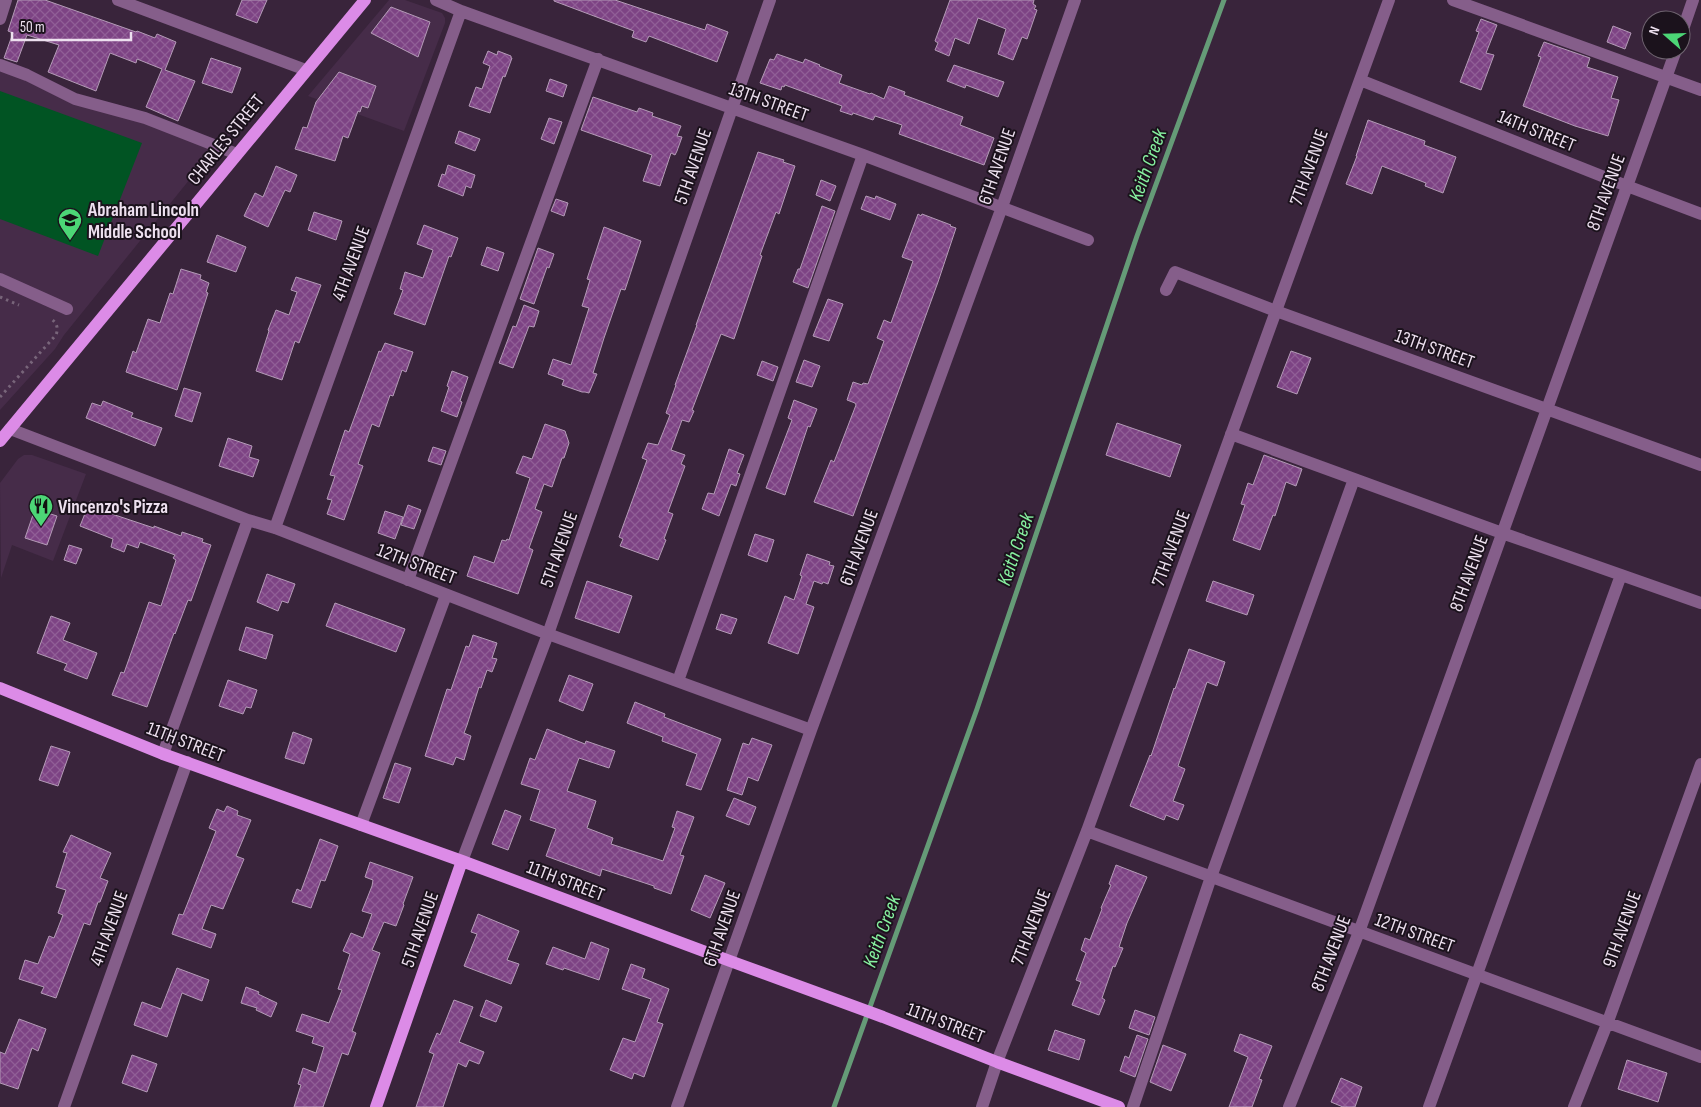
<svg xmlns="http://www.w3.org/2000/svg" width="1701" height="1107" viewBox="0 0 1701 1107" font-family="'Sofia Sans Condensed',sans-serif">
	<defs>
		<pattern id="building-cross-hatch" width="8" height="8" patternUnits="userSpaceOnUse" patternTransform="scale(1.25)"><rect width="8" height="8" fill="#7d4384"/><path d="M0 0l8 8M0 8l8-8" fill="none" stroke="#905e96"/></pattern>
	</defs>
	<rect width="100%" height="100%" fill="#39243b"/>
	<path fill="#462c49" d="M389 0H405L442 13 445 18V23L404 131 308 96Z
		M0 66 215 148 64 335 55 349 0 410Z
		M24 455H32L86 474 53 561 12 545 1 578 0 483 18 459Z"/>
	<path fill="#015423" d="M0 91 142 143 98 256 0 219Z"/>
	<g fill="none" stroke-linecap="round" stroke-linejoin="round">
		<path stroke="#659b77" stroke-width="5" d="M834 1107 977 709 1137 236 1224 0"/>
	</g>
	<path fill="url(#building-cross-hatch)" stroke="#b49bb7" d="M18 0H45L136 32 137 31 155 38 157 34 176 42 165 70 195 81 178 121 146 107 162 69 137 59 136 63 110 53 96 91 48 72 59 45 27 35 17 62 4 58 13 33 8 31Z
		M242 0H267L257 23 236 15Z
		M554 0H615L705 30 707 24 728 32 717 62 649 36 646 42 632 37 634 31 554 1Z
		M950 0H1034L1033 4 1036 6 1034 9 1037 10 1027 39 1022 37 1013 60 998 54 1006 29 978 18 969 44 955 38 949 56 935 50 938 43 935 41Z
		M391 7 430 22 418 57 371 33Z
		M1481 19 1497 25 1486 53 1494 55 1481 90 1460 82 1479 32 1476 31Z
		M1613 26 1631 33 1625 49 1607 42Z
		M1544 42 1590 58 1587 67 1618 77 1611 98 1619 100 1608 136 1575 126 1523 106 1541 57 1538 56Z
		M488 51 497 55 498 51 511 56V58H512L505 77 503 76 490 113 469 106 476 87 482 89 490 66 483 63Z
		M777 54 803 63 805 59 820 65 819 66 842 75 839 83 870 94 871 93 884 99 889 86 905 92 904 95 963 117 960 125 994 138 984 165 899 134 902 125 875 116 873 120 853 113 852 115 840 111 842 106 785 85 784 87 782 86 781 90 760 83 770 59 774 60Z
		M211 58 241 68 232 93 202 83Z
		M954 65 1004 82 998 97 966 85 965 88 947 81Z
		M339 72 376 86 368 108 362 106 360 112 358 111 348 138 343 136 335 161 295 149 303 127 307 128 316 102Z
		M550 79 567 85 563 97 546 91Z
		M593 97 637 112 639 108 653 113 652 116 681 126 677 136 682 137 677 151 675 155 671 153 660 186 643 181 652 155 581 130Z
		M549 118 562 122 554 144 541 139Z
		M1368 120 1425 141 1424 145 1456 157 1443 193 1425 186 1426 183 1382 166 1372 194 1346 184 1357 156H1356Z
		M459 131 480 139 475 151 455 143Z
		M758 152 784 160 783 162 795 166 779 214 776 212 760 255 762 256 734 339 721 334 692 410 694 411 689 422 682 420 671 450 685 455 681 464 685 466 668 512 673 514 664 539 666 540 658 560 620 546 623 539 619 537 647 460 642 458 648 443 658 445 670 415 666 413 676 385H675L697 325H696Z
		M448 165 475 175 471 188 466 186 463 196 438 186 442 174 445 175Z
		M276 166 297 175 290 192 285 190 268 227 244 216 255 193 263 197Z
		M821 180 836 186 830 201 816 195Z
		M866 196 875 199 876 196 896 204 890 220 861 209Z
		M556 199 568 203 564 216 551 211Z
		M822 206 835 211 808 288 793 282 798 269H800Z
		M314 212 342 221 336 240 308 230Z
		M918 214 921 216 922 214 951 225 950 226 956 228 938 282 853 516 814 502 831 460 834 462 856 405 855 403 847 400 853 382 862 385 863 383 868 384 884 341 877 338 884 320 891 323 913 261 902 257Z
		M424 225 458 238 451 257 449 256 425 325 394 314 403 290 400 289 405 272 423 278 433 250 417 244Z
		M604 227 641 241 625 290 621 289 604 338 593 373 597 374 589 393 585 392H582L562 385 564 380 548 374 553 359 571 365 589 308 582 306 590 280 587 279Z
		M217 235 246 247 236 272 207 262Z
		M487 247 504 253 498 271 481 265Z
		M538 248 554 254 549 268 547 267 534 304 520 299Z
		M181 269 201 275 200 279 209 283 206 292 208 293 177 390 126 372 133 351 136 353 148 319 160 323 170 293 173 294Z
		M296 277 321 285 299 343 295 341 282 380 256 371 269 331 268 330 276 310 289 315 297 292 291 290Z
		M828 299 843 304 829 341 813 336Z
		M524 305 539 311 534 327 529 326 513 368 499 363 513 326 516 327Z
		M385 343 413 352 406 372 402 370 393 396 390 395 379 427 372 424 358 464 363 466 344 520 327 514 332 500 327 499 335 476 330 475 345 430 349 432 379 351 381 352Z
		M1291 351 1311 358 1297 394 1277 387Z
		M804 360 820 366 812 387 796 382Z
		M762 361 778 367 773 381 757 375Z
		M452 371 468 377 460 401 462 402 457 417 441 411 449 387 447 386Z
		M184 388 201 393 192 422 175 416Z
		M794 400 817 409 810 427 808 426 785 495 766 488 792 420 788 418Z
		M103 401 133 413 131 417 162 428 155 446 86 418 92 403 101 406Z
		M1117 423 1181 445 1170 477 1106 455Z
		M545 424 565 431 569 443 564 458H562L552 487 544 484 535 509 542 512 529 548 533 550 518 594 467 576 474 556 494 563 502 540 506 541 507 539 509 540 530 478 516 473 523 456 532 459Z
		M228 438 252 446 249 457 259 460 253 477 219 466Z
		M433 447 446 451 441 465 428 461Z
		M729 449 744 455 737 473 740 474 736 486 731 484 719 516 702 509 708 493 714 494Z
		M1264 455 1302 469 1296 486 1286 482 1275 516 1273 515 1260 550 1233 540 1245 505 1241 504 1248 483 1253 485Z
		M90 501 113 510 112 514 154 528V526L181 536 182 532 203 539 202 542 211 545 191 601 188 600 175 634 174 633 147 707 112 695 121 672 124 673 149 602 161 606 176 560 173 558 175 555 140 542 138 548 127 544 124 552 111 547 113 539 80 526Z
		M408 505 421 510 414 529 401 525Z
		M35 509 57 516 47 545 25 538Z
		M385 511 403 517 395 539 378 533Z
		M755 534 774 540 767 562 748 555Z
		M69 545 82 549 76 564 64 560Z
		M807 554 830 562 829 565 834 566 828 584 823 582 822 584 814 581 806 604 814 607 798 654 768 643 785 596 794 600 802 576 800 575Z
		M267 574 295 584 288 603 282 601 278 611 257 602Z
		M587 581 632 596 619 633 575 618Z
		M1213 581 1254 595 1247 615 1206 601Z
		M335 603 405 629 396 652 326 626Z
		M721 614 737 619 731 634 716 629Z
		M51 616 70 623 63 640 97 653 87 679 64 670 67 664 37 653Z
		M246 627 273 635 266 659 239 650Z
		M473 635 497 643 492 658 497 659 492 672 487 670 481 688 479 687 467 725 464 733 471 736 464 760 456 757 453 765 425 756 447 689 451 690 466 646 469 647Z
		M1189 649 1225 662 1217 686 1207 682 1178 766 1185 769 1173 801 1184 805 1178 820 1166 815 1164 820 1130 806 1150 755 1151 756 1174 688 1175 689Z
		M569 675 593 684 583 711 559 701Z
		M228 680 257 690 251 708 246 707 243 714 219 706Z
		M635 702 665 714 664 717 721 739 701 790 686 785 697 754 662 741 663 737 627 723Z
		M547 729 585 744 586 741 615 751 609 768 579 758 567 791 596 801 587 828 613 838 611 844 663 861 675 828 672 827 677 811 694 817 680 855 684 856 671 894 654 888V886L602 869 600 876 546 856 556 829 530 820 540 790 521 784 530 758 535 760Z
		M293 732 312 739 304 764 285 758Z
		M752 738 772 745 758 781 748 777 742 795 727 790 743 743 749 745Z
		M51 746 70 752 58 786 39 780Z
		M395 763 411 768 399 803 383 798Z
		M734 798 756 807 749 825 726 816Z
		M227 806 238 811 237 815 251 820 236 856 244 859 223 909 211 905 202 929 216 934 211 948 172 934 179 914 183 915 216 831 209 828 217 809 224 812Z
		M505 810 521 816 508 850 492 844Z
		M71 835 111 853 100 878 108 881 100 902H98L90 925 84 923 56 998 41 993 44 987 19 979 25 960 38 964 49 936 54 938 63 915 58 913 66 890 56 887 67 853 63 852Z
		M320 839 338 846 325 881 321 880 311 908 292 902 297 889 301 891Z
		M370 862 413 877 403 904 404 905 396 926 384 922 372 950 380 953 352 1031 356 1033 348 1055 342 1053 323 1107H294L301 1085 298 1084 303 1068 316 1073 324 1047 312 1043 314 1037 296 1031 302 1014 329 1023 342 990 338 989 350 954 343 951 351 933 363 938 372 914 362 911 372 886 373 880 365 877Z
		M1116 865 1147 877 1127 923 1119 947 1123 948 1115 967 1113 966 1102 998 1105 1000 1099 1015 1072 1005 1081 982 1076 980 1086 953 1081 950 1085 938 1090 940 1102 909 1101 908 1111 885 1109 884Z
		M705 875 725 883 710 918 691 910Z
		M478 914 519 931 507 960 519 964 511 984 464 966 477 934 471 932Z
		M591 942 609 949 599 980 564 968 563 970 546 964 553 947 585 959Z
		M631 964 645 969 642 978 669 989 657 1022 663 1024 644 1077 634 1073 632 1079 610 1070 623 1038 635 1042 651 999 622 989Z
		M177 968 209 980 202 1001 182 993 167 1037 134 1025 142 1002 161 1009Z
		M246 987 259 992 258 994 277 1003 271 1017 256 1010 257 1008 241 1003Z
		M454 1000 473 1007 459 1042 484 1052 479 1064 469 1060 466 1067 458 1063 443 1107H416L434 1054 429 1052 437 1033 440 1035Z
		M486 1000 502 1007 496 1022 480 1016Z
		M1135 1010 1155 1017 1149 1035 1129 1028Z
		M19 1019 46 1029 38 1051 32 1048 18 1089 0 1083V1052L5 1054Z
		M1055 1030 1085 1040 1079 1060 1048 1050Z
		M1240 1034 1272 1046 1259 1079 1262 1080 1252 1107H1229L1248 1057 1234 1051Z
		M1137 1035 1148 1039 1135 1077 1120 1071 1125 1056 1129 1058Z
		M1163 1045 1186 1054 1171 1091 1150 1082Z
		M132 1055 157 1064 147 1092 122 1083Z
		M1627 1060 1667 1073 1658 1102 1618 1089Z
		M1341 1078 1362 1087 1355 1107H1343L1331 1102Z"/>
	<g fill="none" stroke-linecap="round" stroke-linejoin="round">
		<path stroke="#78657a" stroke-width="3" stroke-dasharray="2.5 4" stroke-linecap="butt" d="M0 297 19 305
			M0 397 56 335C59 327 56 322 50 318"/>
		<path stroke="#855e8a" stroke-width="12" d="M118 0 306 70
			M436 0 461 11 863 155 1088 240
			M1453 0 1701 90
			M0 19 6 0
			M1681 35 1693 0
			M0 65 27 75 75 99 145 118 237 154
			M1360 80 1627 186 1701 214
			M0 279 67 309
			M1166 290 1175 272 1276 311 1701 465
			M10 429 248 520 275 528 548 634 811 730
			M1231 434 1502 533 1701 603
			M275 528 461 11
			M408 580 598 59
			M678 681 863 155
			M163 754 248 520
			M361 825 446 595
			M1087 831 1701 1057
			M462 861 548 634 770 0
			M64 1107 187 762
			M677 1107 811 730 1002 207 1075 0
			M982 1107 997 1062 1087 831 1389 0
			M1133 1107 1211 877 1354 479
			M1289 1107 1359 932 1676 50
			M1429 1107 1621 575
			M1574 1107 1607 1024 1701 764"/>
		<path stroke="#dc8be7" stroke-width="12" d="M0 441 365 0
			M0 688 163 754 462 861 730 961 883 1017 997 1062 1119 1107
			M376 1107 462 861"/>
	</g>
	<defs>
		<g id="school-pin" transform="scale(1.25)"><path d="M0 17L-7.5 6A9.5 9.5 0 1 1 7.5 6Z" fill="#4cd676" stroke="#1b121c"/><path d="M0-5L7-2L0 1L-7-2ZM-4 1L0 2.5L4 1V4Q0 6-4 4Z" fill="#111"/></g>
		<g id="restaurant-pin" transform="scale(1.25)"><path d="M0 17L-7.5 6A9.5 9.5 0 1 1 7.5 6Z" fill="#4cd676" stroke="#1b121c"/><path d="M-5-6h1v4h1v-4h1v4h1v-4h1v5L-1.5 .5V6h-2V.5L-5-1ZM5-6V6H3V1.5H1.5Q1.5-4 5-6Z" fill="#111"/></g>
	</defs>
	<g fill-rule="evenodd">
		<use href="#school-pin" x="70" y="220"/>
		<use href="#restaurant-pin" x="41" y="506"/>
	</g>
	<g text-anchor="middle" stroke-width="4" stroke-linejoin="round" paint-order="stroke">
		<g font-size="19" fill="#ede0ef" stroke="#1b121c">
			<text transform="translate(769 101) rotate(20)" y="7">13TH STREET</text>
			<text transform="translate(1537 130) rotate(22)" y="7">14TH STREET</text>
			<text transform="translate(225 139) rotate(-51)" y="7">CHARLES STREET</text>
			<text transform="translate(692 166) rotate(-71)" y="7">5TH AVENUE</text>
			<text transform="translate(996 166) rotate(-71)" y="7">6TH AVENUE</text>
			<text transform="translate(1308 167) rotate(-70)" y="7">7TH AVENUE</text>
			<text transform="translate(1605 192) rotate(-70)" y="7">8TH AVENUE</text>
			<text transform="translate(350 263) rotate(-70)" y="7">4TH AVENUE</text>
			<text transform="translate(1435 348) rotate(20)" y="7">13TH STREET</text>
			<text transform="translate(858 547) rotate(-70)" y="7">6TH AVENUE</text>
			<text transform="translate(1170 548) rotate(-70)" y="7">7TH AVENUE</text>
			<text transform="translate(558 549) rotate(-71)" y="7">5TH AVENUE</text>
			<text transform="translate(417 563) rotate(21)" y="7">12TH STREET</text>
			<text transform="translate(1468 573) rotate(-70)" y="7">8TH AVENUE</text>
			<text transform="translate(186 741) rotate(21)" y="7">11TH STREET</text>
			<text transform="translate(566 880) rotate(21)" y="7">11TH STREET</text>
			<text transform="translate(1030 927) rotate(-69)" y="7">7TH AVENUE</text>
			<text transform="translate(108 928) rotate(-70)" y="7">4TH AVENUE</text>
			<text transform="translate(721 928) rotate(-71)" y="7">6TH AVENUE</text>
			<text transform="translate(419 929) rotate(-71)" y="7">5TH AVENUE</text>
			<text transform="translate(1621 929) rotate(-70)" y="7">9TH AVENUE</text>
			<text transform="translate(1415 932) rotate(20)" y="7">12TH STREET</text>
			<text transform="translate(1330 953) rotate(-69)" y="7">8TH AVENUE</text>
			<text transform="translate(946 1022) rotate(21)" y="7">11TH STREET</text>
		</g>
		<g font-size="19" font-weight="bold" fill="#ede0ef" stroke="#1b121c" text-anchor="start">
			<text x="88" y="216">Abraham Lincoln<tspan x="88" dy="22">Middle School</tspan></text>
			<text x="58" y="513">Vincenzo's Pizza</text>
		</g>
		<g font-size="20" font-style="italic" fill="#87f1a0" stroke="#1b121c">
			<text transform="translate(1147 165) rotate(-70)" y="7">Keith Creek</text>
			<text transform="translate(1015 549) rotate(-71)" y="7">Keith Creek</text>
			<text transform="translate(881 931) rotate(-70)" y="7">Keith Creek</text>
		</g>
	</g>
	<g transform="translate(1666 35) rotate(290)"><circle r="24" fill="#1b121c" stroke="#6f6470"/>
	<path d="M0-4L9 19L0 12L-9 19Z" fill="#4cd676"/>
	<text y="-8" font-size="14" font-weight="bold" text-anchor="middle" fill="#ede0ef">N</text>
	</g>
	<path d="M12 32v8h119v-8" fill="none" stroke="#ede0ef" stroke-width="2.5"/>
	<text x="20" y="32" font-size="15" fill="#ede0ef" stroke="#1b121c" stroke-width="4" paint-order="stroke">50 m</text>
</svg>
